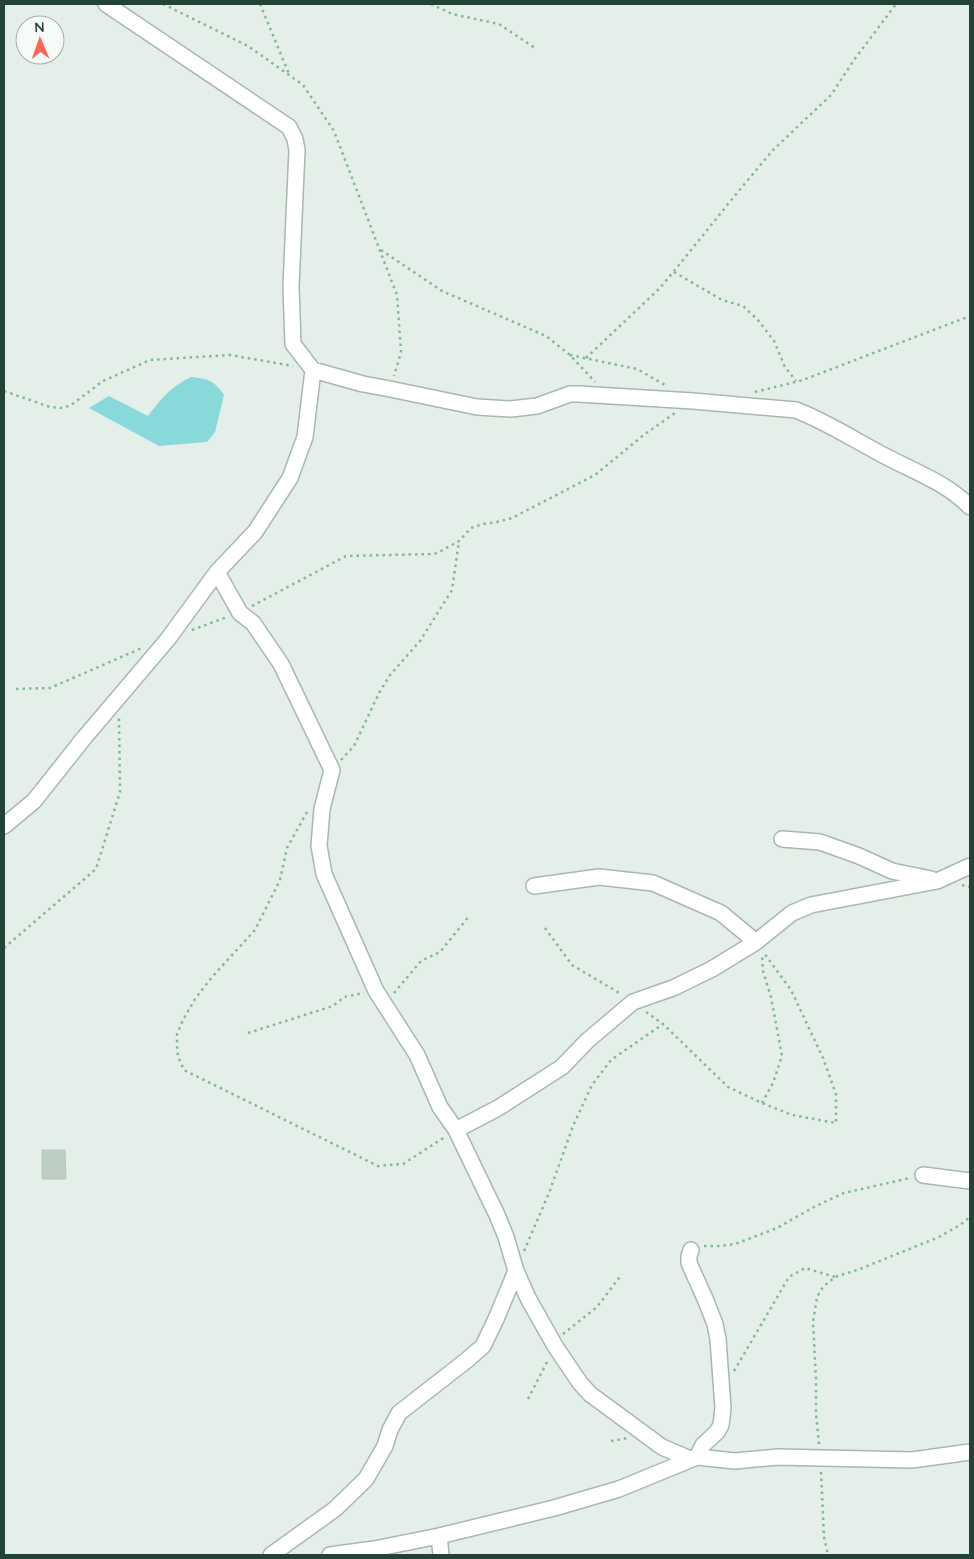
<svg xmlns="http://www.w3.org/2000/svg" width="974" height="1559" viewBox="0 0 974 1559" font-family="Quicksand,sans-serif">
	<rect width="100%" height="100%" fill="#e5efe9"/>
	<path fill="#88d9d9" d="M191 377C208 379 214 380 224 395L215 432 207 442 159 446 89 408 109 396 148 416C162 398 169 388 191 377Z"/>
	<path fill="#bccdc4" stroke="#b6cabf" d="M42 1150H65L66 1179H42Z"/>
	<g fill="none" stroke-linecap="round" stroke-linejoin="round">
		<g stroke="#a7b8af" stroke-width="18">
			<path id="minor" d="M106 4 289 127 295 139 297 150 291 286 293 344 313 370 363 384 390 389 477 407 511 409 537 406 570 394H579L693 401 796 410C827 422 856 441 885 456 915 472 947 483 970 507
				M217 572 240 613 253 623 281 664 332 770 322 809 319 846 324 874 376 991 417 1055 440 1107 456 1130 497 1215 506 1237 516 1271 528 1298 555 1346 580 1383 590 1394 662 1447 690 1459
				M4 826 34 801 84 738 168 639 217 572 255 532 290 478 305 437 313 370
				M782 839 820 842 859 856 892 871 931 879
				M534 886 599 877 653 883 721 913 756 942
				M456 1130 498 1108 562 1067 587 1041 633 1002 673 988 712 969 756 942 792 913 811 905 937 881 970 866
				M923 1175 970 1181
				M691 1250 689 1256V1263L706 1301 715 1324 718 1339 723 1408 721 1425 717 1432 703 1445 697 1457
				M439 1536 441 1555
				M271 1555 335 1509 366 1479 385 1446 390 1430 399 1413 467 1360 483 1346 496 1319 516 1271
				M330 1555 374 1549 439 1536 554 1508 619 1489 697 1457 735 1461 778 1457 912 1460 970 1452"/>
		</g>
		<path stroke="#82b69e" stroke-width="2.5" stroke-dasharray="2.5 4" stroke-linecap="butt" d="M163 4 248 46 303 85 334 131 397 295 401 352 394 376
			M260 4 289 74
			M431 4 452 14 499 24 535 48
			M381 250 442 291 546 336 570 355 595 382
			M674 272 722 300 743 306 758 320 774 341 785 367 796 381
			M570 355 637 369 665 385
			M586 358 660 288 679 265 737 193 773 150 831 95 854 60 896 4
			M4 391 50 407 64 408 74 403 103 381 150 360 230 355 293 366
			M755 392 803 380 970 316
			M252 606 346 556 434 554 441 551 459 541 471 528 483 524 497 522 512 518 595 475 645 434 675 413
			M192 630 227 617
			M16 689 50 688 142 648
			M341 760 354 746 379 693 390 675 420 641 452 590 459 541
			M307 812 287 848 280 880 255 930 212 977 195 999 183 1020 177 1034V1045L178 1057 184 1070 378 1166 403 1164 445 1137
			M962 885 970 887
			M545 928 572 965 621 994
			M4 948 96 869 120 792 119 718
			M394 993 421 961 440 952 470 915
			M646 1012 663 1024 728 1087 762 1103 792 1115 836 1123V1094L823 1058 791 990 764 953
			M248 1033 333 1006 344 997 364 993
			M762 1103 773 1083 782 1056 771 997 763 971 762 954
			M704 1246H720L735 1244 751 1238 777 1228 814 1207 844 1193 910 1178
			M524 1251 549 1193 573 1126 592 1085 611 1060 663 1024
			M563 1334 597 1307 622 1274
			M734 1371 789 1277 805 1268 835 1277
			M528 1399 548 1360
			M611 1441 628 1438
			M819 1444 816 1414V1379L813 1322 817 1297 823 1287 835 1277 860 1269 939 1237 960 1225 970 1217
			M821 1472 824 1537 828 1555"/>
		<use href="#minor" stroke="#fff" stroke-width="15"/>
	</g>
	<rect width="974" height="1559" fill="none" stroke="#224335" stroke-width="10"/>
	<g transform="translate(40 40) rotate(358)"><circle r="24" fill="#f6fbf8" stroke="#a1b1aa"/>
	<path d="M0-4L9 19L0 12L-9 19Z" fill="#ff6353"/>
	<text y="-8" font-size="14" font-weight="bold" text-anchor="middle" fill="#224335">N</text>
	</g>
</svg>
